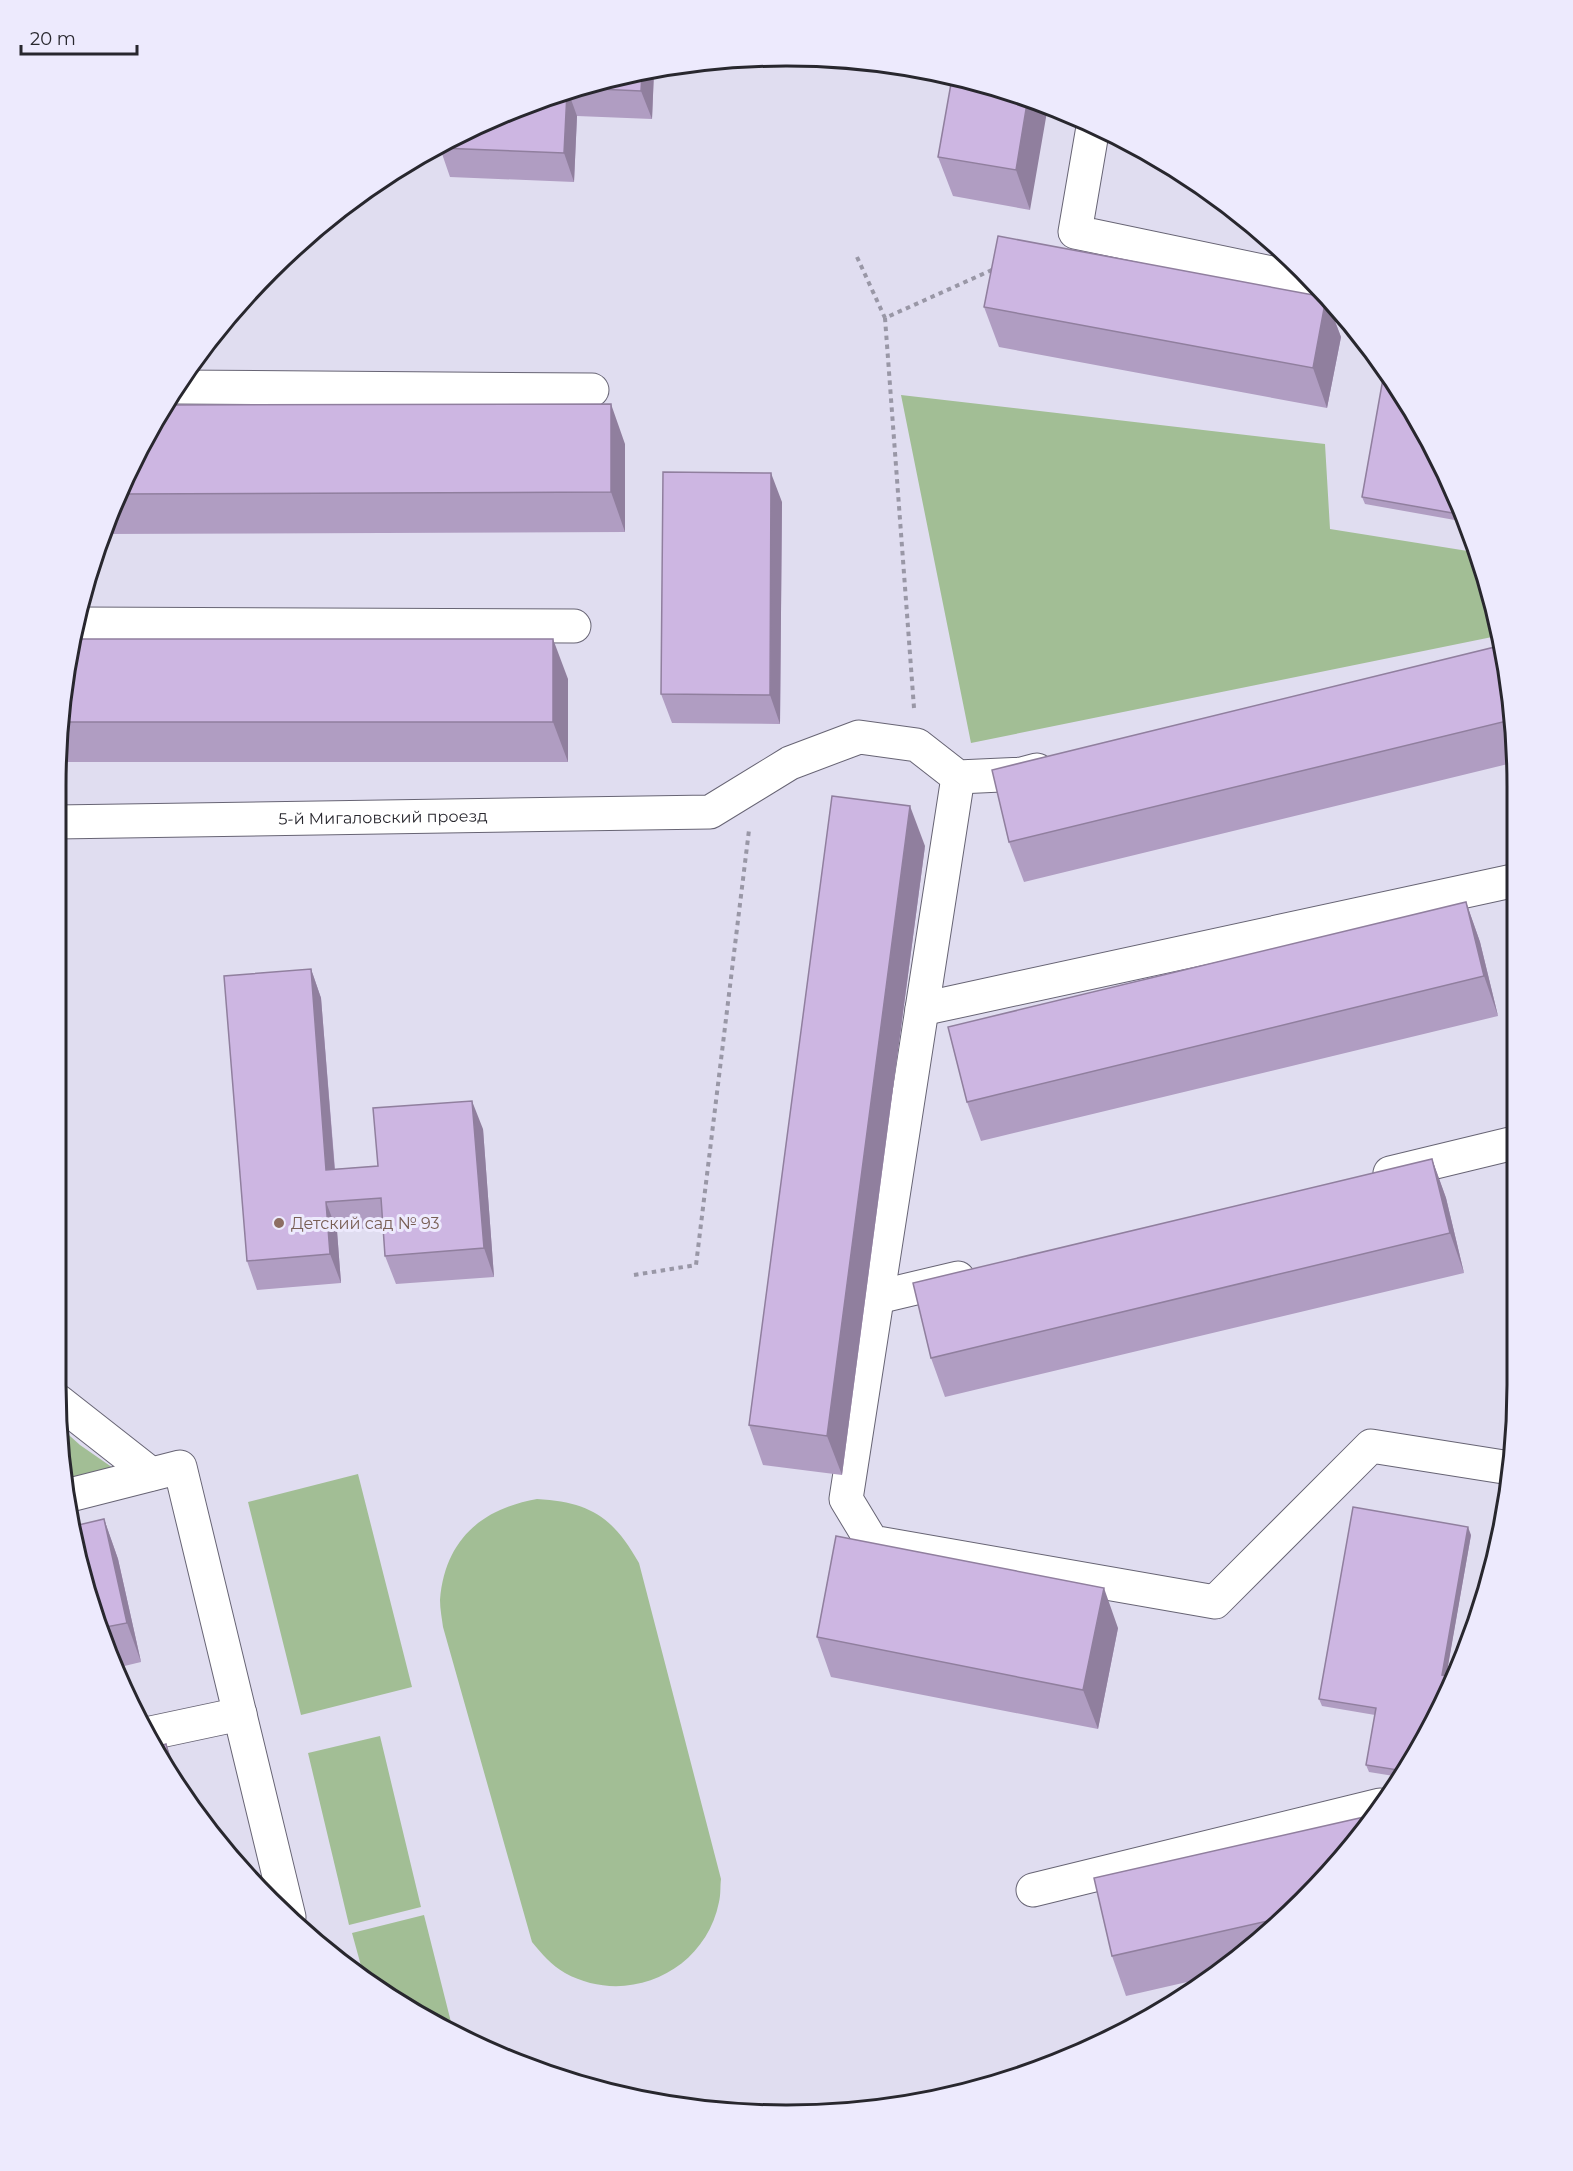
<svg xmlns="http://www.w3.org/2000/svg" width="1573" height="2171" viewBox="0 0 1573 2171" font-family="Montserrat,sans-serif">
	<rect width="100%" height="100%" fill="#e0ddf0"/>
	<path fill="#a2be95" d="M901 395 1325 444 1330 529 1474 552 1497 636 971 743Z
		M61 1428 80 1445 116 1470 68 1482Z
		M358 1474 412 1687 301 1715 248 1502Z
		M537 1499C590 1502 613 1517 639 1563L721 1879C720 1886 721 1894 719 1902 705 1972 627 2007 565 1973 551 1965 542 1954 532 1942L443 1627C442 1619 440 1609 440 1600 445 1540 481 1509 537 1499Z
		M380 1736 421 1907 349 1925 308 1753Z
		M424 1915 454 2034 363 1973 352 1933Z"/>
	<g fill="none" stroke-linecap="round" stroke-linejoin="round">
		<g stroke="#676474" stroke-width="35">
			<g id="minor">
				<path d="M1093 127 1075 232 1310 281"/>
				<path d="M175 387 592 390"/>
				<path d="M77 624 574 626"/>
				<path d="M958 777 846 1499 872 1542 1215 1602 1371 1446 1510 1468"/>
				<path id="s1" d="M56 822 710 812 790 763 859 737 917 745 958 777 1022 774 1037 770"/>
				<path d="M922 1009 1512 881"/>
				<path d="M1390 1173 1514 1143"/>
				<path d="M878 1297 958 1278"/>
				<path d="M58 1401 151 1474"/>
				<path d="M70 1495 180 1467 289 1917"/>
				<path d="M146 1734 240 1714"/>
				<path d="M1033 1890 1380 1805"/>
			</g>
		</g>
		<path stroke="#9997a6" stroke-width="4" stroke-dasharray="4.5 4.5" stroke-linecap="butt" d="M857 257 885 318
			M914 708 885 318 994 269
			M634 1275 696 1265 749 830"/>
		<use href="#minor" stroke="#fff" stroke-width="33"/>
	</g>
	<path fill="#b09dc2" d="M654 71 652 119 577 116 574 182 450 177 440 148 463 131 597 81Z
		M1021 94 1030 210 953 196 938 157Z
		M1324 297 1327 300 1341 337 1327 408 999 347 984 307Z
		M165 405 625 444V532L102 534 111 506Z
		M1362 497 1462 506 1466 522 1365 504Z
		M782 502 780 724 672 723 661 694Z
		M75 639 568 679V762H59Z
		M1511 691 1512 763 1024 882 1009 842Z
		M925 846 842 1475 763 1465 749 1425Z
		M1466 902 1480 942 1498 1016 981 1141 967 1102Z
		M311 969 321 998 335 1169 378 1166 483 1129 494 1277 396 1284 385 1256 383 1227 337 1231 341 1283 257 1290 247 1261Z
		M1432 1159 1446 1198 1464 1273 945 1397 931 1358Z
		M104 1519 118 1559 141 1662 116 1668 81 1574Z
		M1471 1535 1446 1676 1420 1750 1400 1777 1369 1772 1366 1765 1375 1715 1322 1706 1319 1699Z
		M1118 1628 1098 1729 831 1677 817 1637Z
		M1336 1866 1232 1964 1209 1977 1126 1996 1112 1956Z"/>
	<path fill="#907f9e" d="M654 71 652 119 641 91 642 73Z
		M568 91 577 116 574 182 564 153 567 92Z
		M1028 97 1048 106 1030 210 1016 170Z
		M1326 298 1341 337 1327 408 1313 368Z
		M611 404 625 444V532L611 492Z
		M771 473 782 502 780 724 770 695Z
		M553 639 568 679V762L553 722Z
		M910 806 925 846 842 1475 827 1436Z
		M1466 902 1480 942 1498 1016 1484 976Z
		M311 969 321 998 337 1199 326 1170Z
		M472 1101 483 1129 494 1277 484 1248Z
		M1432 1159 1446 1198 1464 1273 1450 1233Z
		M326 1202 337 1231 341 1283 330 1254Z
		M104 1519 118 1559 141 1662 127 1623Z
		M1468 1527 1471 1535 1445 1683 1442 1675Z
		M1104 1588 1118 1628 1098 1729 1083 1690Z
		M166 1744 181 1784 184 1796 177 1788Z"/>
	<path fill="#cdb6e2" stroke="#907f9e" stroke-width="1.5" d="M642 73 641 91 577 88 597 81Z
		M952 78 1021 94 1028 97 1016 170 938 157Z
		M567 92 564 153 440 148V146L463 131Z
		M998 236 1324 297 1326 298 1313 368 984 307Z
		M1384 373 1462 506 1464 515 1362 497Z
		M611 404V492L118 494 165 405Z
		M663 472 771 473 770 695 661 694Z
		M75 639H553V722H64Z
		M1499 646 1511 691V720L1009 842 992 770Z
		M832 796 910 806 827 1436 749 1425Z
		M1466 902 1484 976 967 1102 948 1027Z
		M311 969 326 1170 378 1166 373 1108 472 1101 484 1248 385 1256 381 1198 326 1202 330 1254 247 1261 224 976Z
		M1432 1159 1450 1233 931 1358 913 1283Z
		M1353 1507 1468 1527 1442 1675 1450 1676 1420 1750 1404 1771 1366 1765 1376 1708 1319 1699Z
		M104 1519 127 1623 101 1628 81 1574 74 1526Z
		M836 1536 1104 1588 1083 1690 817 1637Z
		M166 1744 177 1788 154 1748Z
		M1373 1815 1336 1866 1281 1918 1112 1956 1094 1878Z"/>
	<circle fill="#8d6e63" stroke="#edeafd" stroke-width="2" cx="279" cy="1223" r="6"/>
	<g text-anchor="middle" stroke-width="6" stroke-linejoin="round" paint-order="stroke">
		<g font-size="16" fill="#28272e" stroke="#edeafd">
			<text dy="6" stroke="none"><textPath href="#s1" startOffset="327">5-й Мигаловский проезд</textPath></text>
		</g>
		<g font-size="16" fill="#785e54" stroke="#edeafd" text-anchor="start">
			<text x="291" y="1229">Детский сад № 93</text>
		</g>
	</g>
	<path d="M0 0H1573V2171H0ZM786 66H787A720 720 0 0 1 1507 786V1385A720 720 0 0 1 787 2105H786A720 720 0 0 1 66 1385V786A720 720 0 0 1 786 66Z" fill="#edeafd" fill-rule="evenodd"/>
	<path fill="none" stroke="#28272e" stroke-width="3" d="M786 66H787A720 720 0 0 1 1507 786V1385A720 720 0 0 1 787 2105H786A720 720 0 0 1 66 1385V786A720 720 0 0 1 786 66Z"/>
	<path d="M21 45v9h116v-9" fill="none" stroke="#28272e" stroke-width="3"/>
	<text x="30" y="45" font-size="18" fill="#28272e" stroke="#edeafd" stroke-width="4.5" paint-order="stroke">20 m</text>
</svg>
